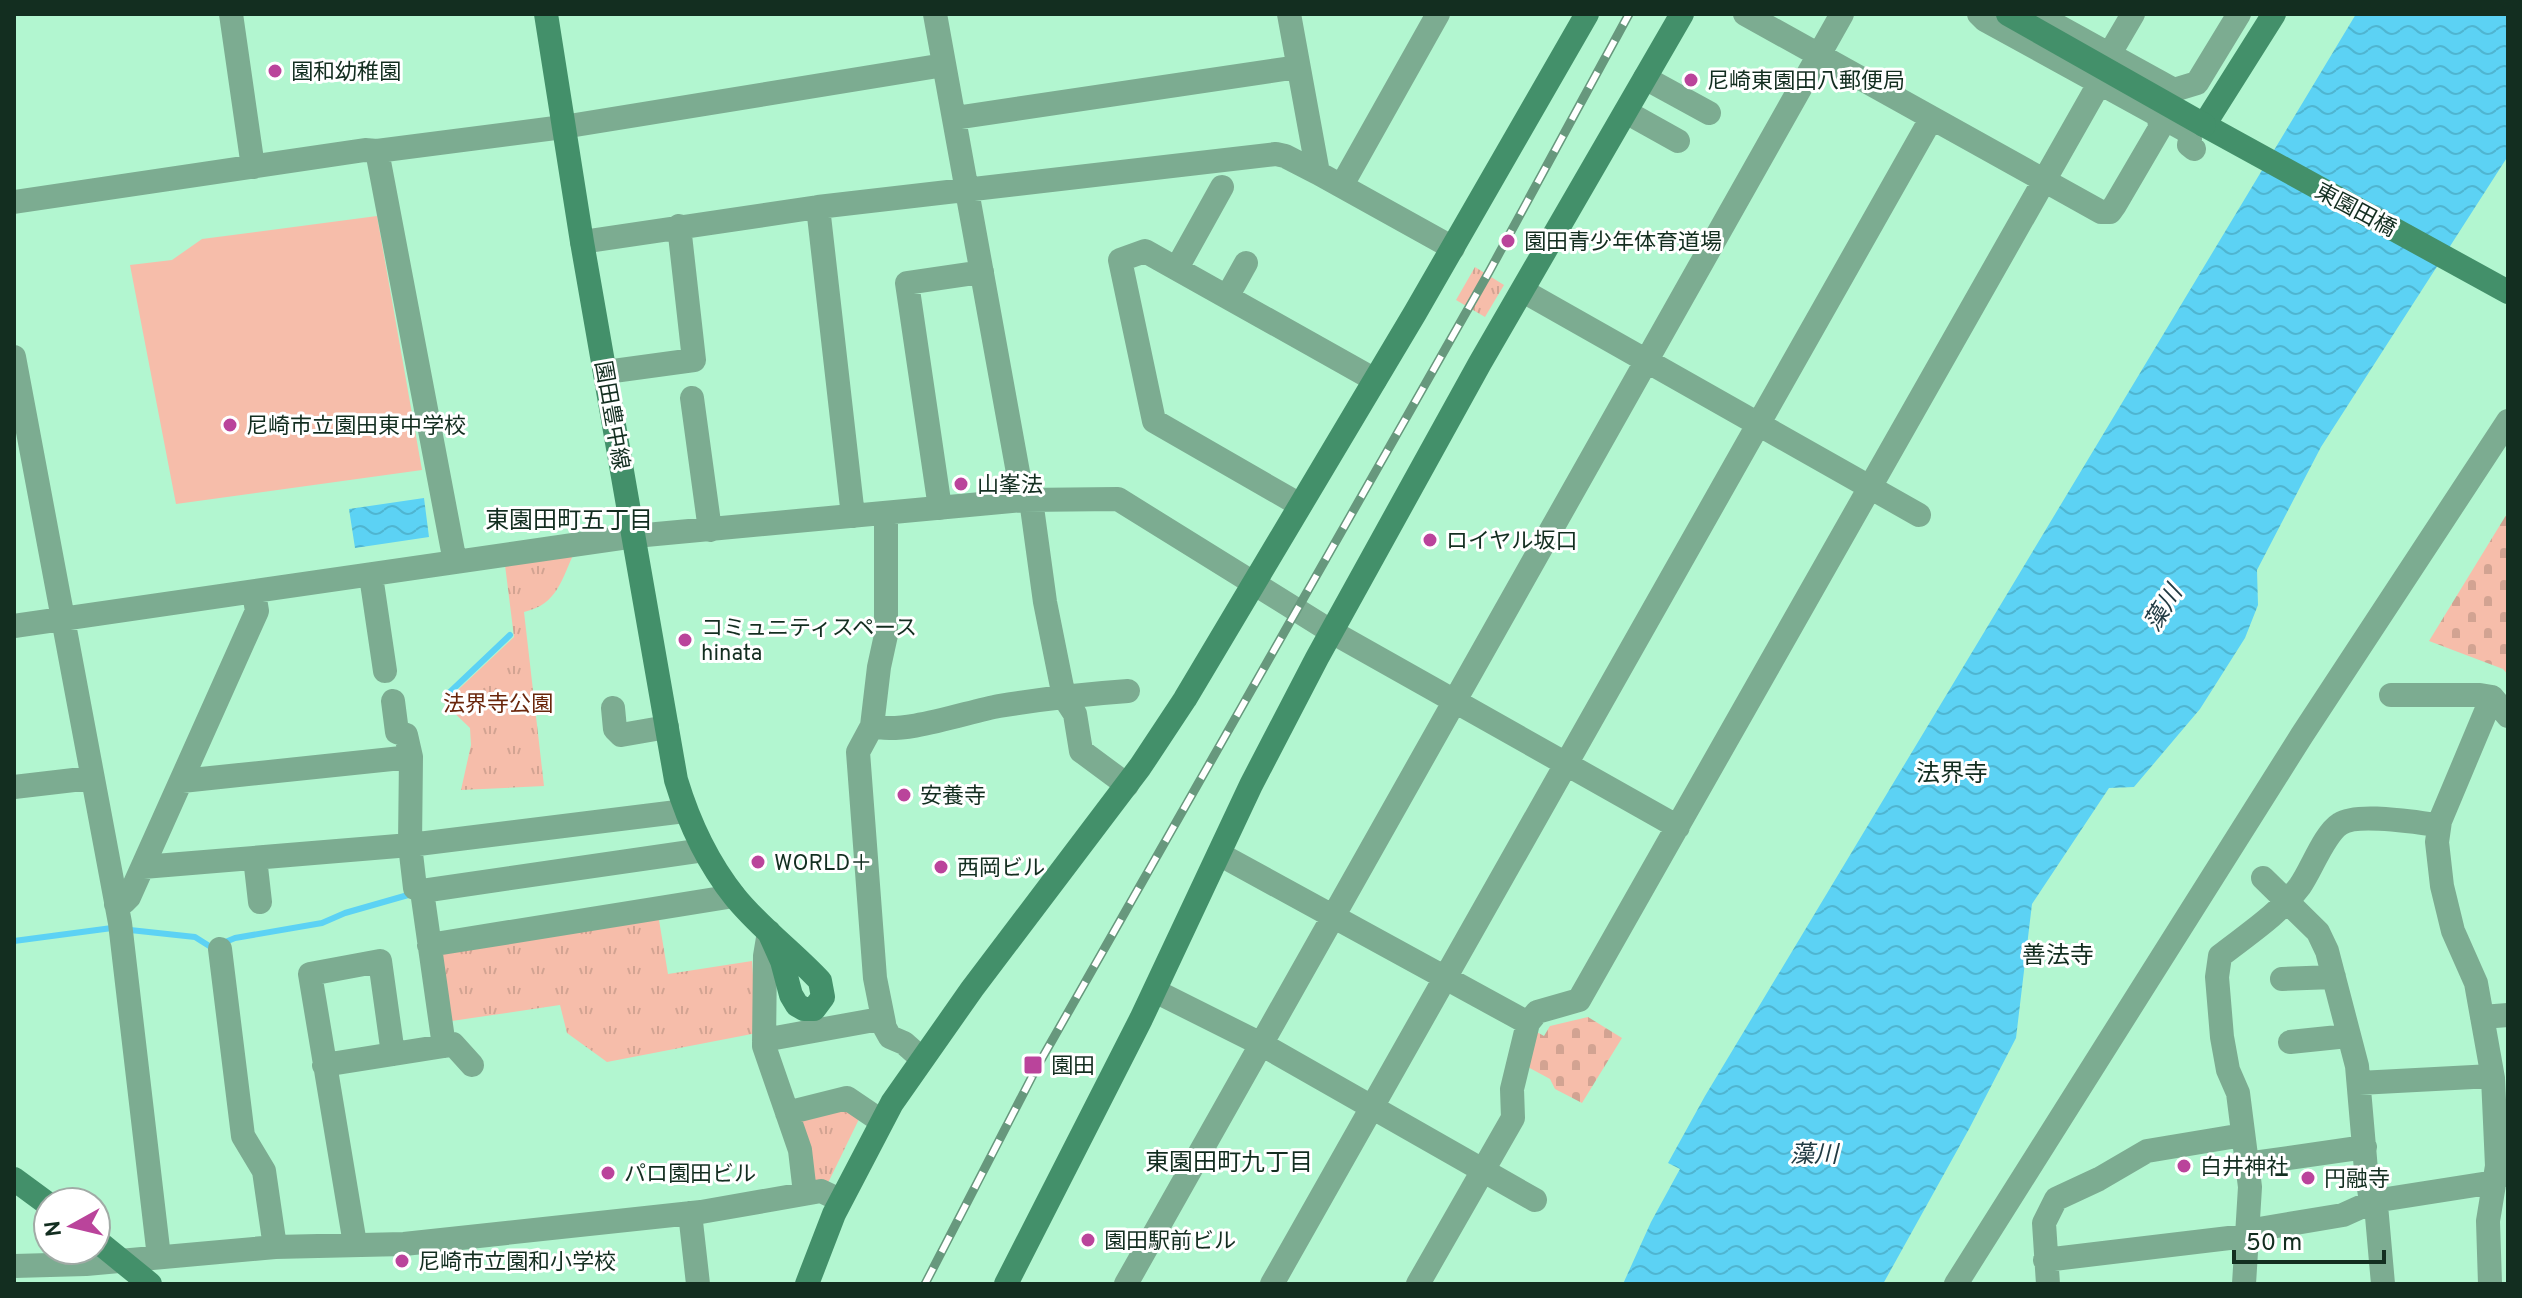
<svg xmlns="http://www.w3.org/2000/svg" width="2522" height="1298" viewBox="0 0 2522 1298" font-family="Overpass,'Noto Sans JP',sans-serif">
	<defs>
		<pattern id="grass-tufts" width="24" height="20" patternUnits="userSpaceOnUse" patternTransform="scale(2)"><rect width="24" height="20" fill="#f6bdaa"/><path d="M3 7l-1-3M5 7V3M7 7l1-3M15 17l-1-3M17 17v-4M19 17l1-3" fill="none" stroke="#d2a392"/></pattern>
		<pattern id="cemetery-stones" width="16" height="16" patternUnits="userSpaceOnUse" patternTransform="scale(2)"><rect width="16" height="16" fill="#f6bdaa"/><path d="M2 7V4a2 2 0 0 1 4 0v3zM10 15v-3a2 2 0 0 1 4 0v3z" fill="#d2a392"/></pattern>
		<pattern id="water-waves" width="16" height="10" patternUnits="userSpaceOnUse" patternTransform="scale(2)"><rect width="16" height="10" fill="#5cd2f4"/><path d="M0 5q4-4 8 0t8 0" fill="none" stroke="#4fb5d1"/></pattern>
	</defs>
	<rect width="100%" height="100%" fill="#b2f6d0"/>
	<path fill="url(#grass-tufts)" d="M1475 267 1504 285 1485 317 1456 300Z
		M575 551C561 580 558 604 524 612L544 786 461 790 471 745 470 728 444 703 514 637 505 565Z
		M658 914 668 974 752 961 757 1033 607 1062 567 1033 560 1005 445 1022 435 952Z
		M844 1106 860 1117 827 1185 809 1184 794 1117Z"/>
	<path fill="url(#cemetery-stones)" d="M2508 512V675L2503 669 2429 641Z
		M1588 1017 1622 1038 1582 1103 1555 1089 1550 1079 1526 1066 1535 1031 1544 1036 1550 1026Z"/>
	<path fill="#f6bdaa" d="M377 216 422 470 176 504 130 265 172 260 202 239Z"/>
	<path fill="url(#water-waves)" d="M2356 14H2508V156L2321 447 2257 570 2258 605 2245 638 2200 709 2134 787 2109 788 2032 904 2016 1038 1969 1129 1883 1284H1623L1651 1222 1680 1169 1668 1163 1705 1096Z
		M424 498 429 537 355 548 349 509Z"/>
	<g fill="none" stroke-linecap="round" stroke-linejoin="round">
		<path stroke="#5cd2f4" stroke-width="6" d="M450 692 510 635
			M130 930 195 937 214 949
			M14 941 112 928
			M223 943 235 938 322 923 345 913 408 895V890"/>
		<path stroke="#7cac91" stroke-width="24" d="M231 14 253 167
			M935 14 1023 500
			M1289 14 1318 173
			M1745 14 2101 212H2110L2115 205 2160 128 2159 116 2174 90
			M1979 14 1985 20 2187 131 2190 139 2189 145 2194 149
			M2036 14 2174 90 2197 83 2239 14
			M2102 67 2133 14
			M1645 78 1709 113
			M1626 112 1678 141
			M955 118 1298 67
			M377 151 455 562
			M1342 185 1438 14
			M14 202 365 150 377 151 563 127 944 65
			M818 207 853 516
			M582 242 818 207 1276 154 1285 156 1318 173 1453 248
			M1177 268 1222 187
			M1523 291 1919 515
			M1227 297 1246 263
			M14 357 120 923 159 1257
			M606 372 694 360 679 226
			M692 398 710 530
			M1031 500 1045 602 1064 697 1075 714 1081 751 1127 785
			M1300 505 1154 421 1120 260 1145 251 1375 380
			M940 508 907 283 982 272
			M371 576 385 671
			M14 626 635 536 1023 500 1118 499 1332 632 1678 827
			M2391 695H2480L2492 697 2508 716
			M613 708 615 729 621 735 667 727
			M872 726C904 735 966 712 999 706 1042 699 1085 694 1128 691
			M182 781 411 757
			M14 787 91 778
			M1219 854 1528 1023
			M255 858 260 902
			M143 867 410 845 685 811
			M2263 878 2318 932 2327 951 2357 1066 2366 1170 2370 1195 2376 1205 2383 1284
			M422 891 704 850
			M116 904 124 902 129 897 257 611 254 593
			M769 932 765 956 764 1046 800 1150 805 1193
			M429 945 734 896
			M220 949 243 1136 264 1171 275 1247
			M2282 979 2334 977
			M1155 991 1261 1044 1535 1200
			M2482 1017 2508 1015
			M884 1023 875 978 858 752 872 726 879 667 886 635V514
			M764 1040 880 1019 890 1037 904 1043 921 1058
			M2290 1042 2348 1036
			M444 1046 453 1044 472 1065
			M324 1065 444 1046 422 891 415 888 410 845 411 757 406 735 397 732 393 701
			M2359 1083 2492 1076
			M787 1113 847 1098 881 1121
			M2246 1164 2365 1147
			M690 1213 698 1284
			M2247 1231 2343 1215 2374 1201 2495 1182
			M355 1244 310 974 380 961 393 1054
			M2045 1260 2246 1236
			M14 1266 86 1264 275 1247 404 1244 701 1212 821 1191 840 1200
			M1126 1284 1842 14
			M1272 1284 1931 119
			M1418 1284 1513 1118 1512 1089 1528 1023 1537 1012 1579 1000 2100 82
			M1956 1284 2302 735 2508 421
			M2048 1284 2044 1223 2056 1199 2099 1179 2147 1151 2243 1135
			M2244 1284 2250 1187 2238 1093 2228 1070 2222 1037 2217 977 2220 956C2248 934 2278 915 2300 886 2312 869 2324 834 2340 824 2358 812 2417 823 2439 825
			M2490 1284 2488 1221 2497 1166 2493 1078 2476 983 2453 931 2442 886 2437 842 2440 821 2492 697"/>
		<path stroke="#43906a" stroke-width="24" d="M546 14 582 242 676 780C689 823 707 862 735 897 760 928 793 952 820 981L823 997 814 1009H804L797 1005 791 995 782 961 769 932
			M2274 14 2204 125 2508 292
			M14 1179 48 1204
			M96 1240 150 1284
			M807 1284 834 1214 892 1103 972 989 1140 767 1185 699 1415 313 1587 14
			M1006 1284 1141 1019 1251 785 1317 658 1480 363 1682 14"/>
		<g stroke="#67987d" stroke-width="9">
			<path id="rail" d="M925 1284 1037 1067 1489 272 1629 14"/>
		</g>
		<use href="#rail" stroke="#fff" stroke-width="6" stroke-dasharray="18" stroke-linecap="butt"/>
		<path stroke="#43906a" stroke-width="24" d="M2008 14 2204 125"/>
	</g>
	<g fill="#ba449b" stroke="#fff" stroke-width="3">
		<circle cx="275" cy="71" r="8"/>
		<circle cx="1691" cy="80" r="8"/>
		<circle cx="1508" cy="241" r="8"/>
		<circle cx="230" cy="425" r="8"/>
		<circle cx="961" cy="484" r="8"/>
		<circle cx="1430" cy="540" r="8"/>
		<circle cx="685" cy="640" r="8"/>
		<circle cx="904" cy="795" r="8"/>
		<circle cx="758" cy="862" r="8"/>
		<circle cx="941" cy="867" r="8"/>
		<rect x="1023" y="1055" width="20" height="20" rx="4"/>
		<circle cx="2184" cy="1166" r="8"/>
		<circle cx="608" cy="1173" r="8"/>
		<circle cx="2308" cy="1178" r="8"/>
		<circle cx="1088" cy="1240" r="8"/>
		<circle cx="402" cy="1261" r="8"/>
	</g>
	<g text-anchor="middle" stroke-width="6" stroke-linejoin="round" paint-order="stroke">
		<g font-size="22" fill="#132e20" stroke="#fff" text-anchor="start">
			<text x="291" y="79">園和幼稚園</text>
			<text x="1707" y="88">尼崎東園田八郵便局</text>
			<text x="1524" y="249">園田青少年体育道場</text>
			<text x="246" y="433">尼崎市立園田東中学校</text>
			<text x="977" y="492">山峯法</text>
			<text x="1446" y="548">ロイヤル坂口</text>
			<text x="701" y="635">コミュニティスペース<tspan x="701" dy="25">hinata</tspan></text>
			<text x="920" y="803">安養寺</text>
			<text x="774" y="870">WORLD＋</text>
			<text x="957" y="875">西岡ビル</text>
			<text x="1051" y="1073">園田</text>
			<text x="2200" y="1174">白井神社</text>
			<text x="624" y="1181">パロ園田ビル</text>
			<text x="2324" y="1186">円融寺</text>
			<text x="1104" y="1248">園田駅前ビル</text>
			<text x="418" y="1269">尼崎市立園和小学校</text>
		</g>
		<g font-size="22" fill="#132e20" stroke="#fff">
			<text transform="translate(2356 209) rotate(28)" y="8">東園田橋</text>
			<text transform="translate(613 415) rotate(80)" y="8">園田豊中線</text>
		</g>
		<g font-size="22" fill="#6a260b" stroke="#fff">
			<text x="498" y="711">法界寺公園</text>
		</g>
		<g font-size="24" fill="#132e20" stroke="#fff">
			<text x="569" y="528">東園田町五丁目</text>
			<text x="1952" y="781">法界寺</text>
			<text x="2058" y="963">善法寺</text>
			<text x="1229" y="1170">東園田町九丁目</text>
		</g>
		<g font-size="24" font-style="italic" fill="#213b43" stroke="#fff">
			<text transform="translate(2163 608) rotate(-58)" y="8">藻川</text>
			<text x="1814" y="1162">藻川</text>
		</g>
	</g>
	<rect width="2522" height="1298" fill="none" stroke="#132e20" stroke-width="32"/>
	<g transform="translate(72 1226) rotate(262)"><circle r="38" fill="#ffffff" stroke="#a1aba6" stroke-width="2"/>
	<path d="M0-6L14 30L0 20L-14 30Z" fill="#ba449b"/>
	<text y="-12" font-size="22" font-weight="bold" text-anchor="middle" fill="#132e20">N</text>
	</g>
	<path d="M2234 1250v12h150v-12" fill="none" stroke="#132e20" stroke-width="4"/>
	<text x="2246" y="1250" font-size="24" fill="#132e20" stroke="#ffffff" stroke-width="6" paint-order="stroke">50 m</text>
</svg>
